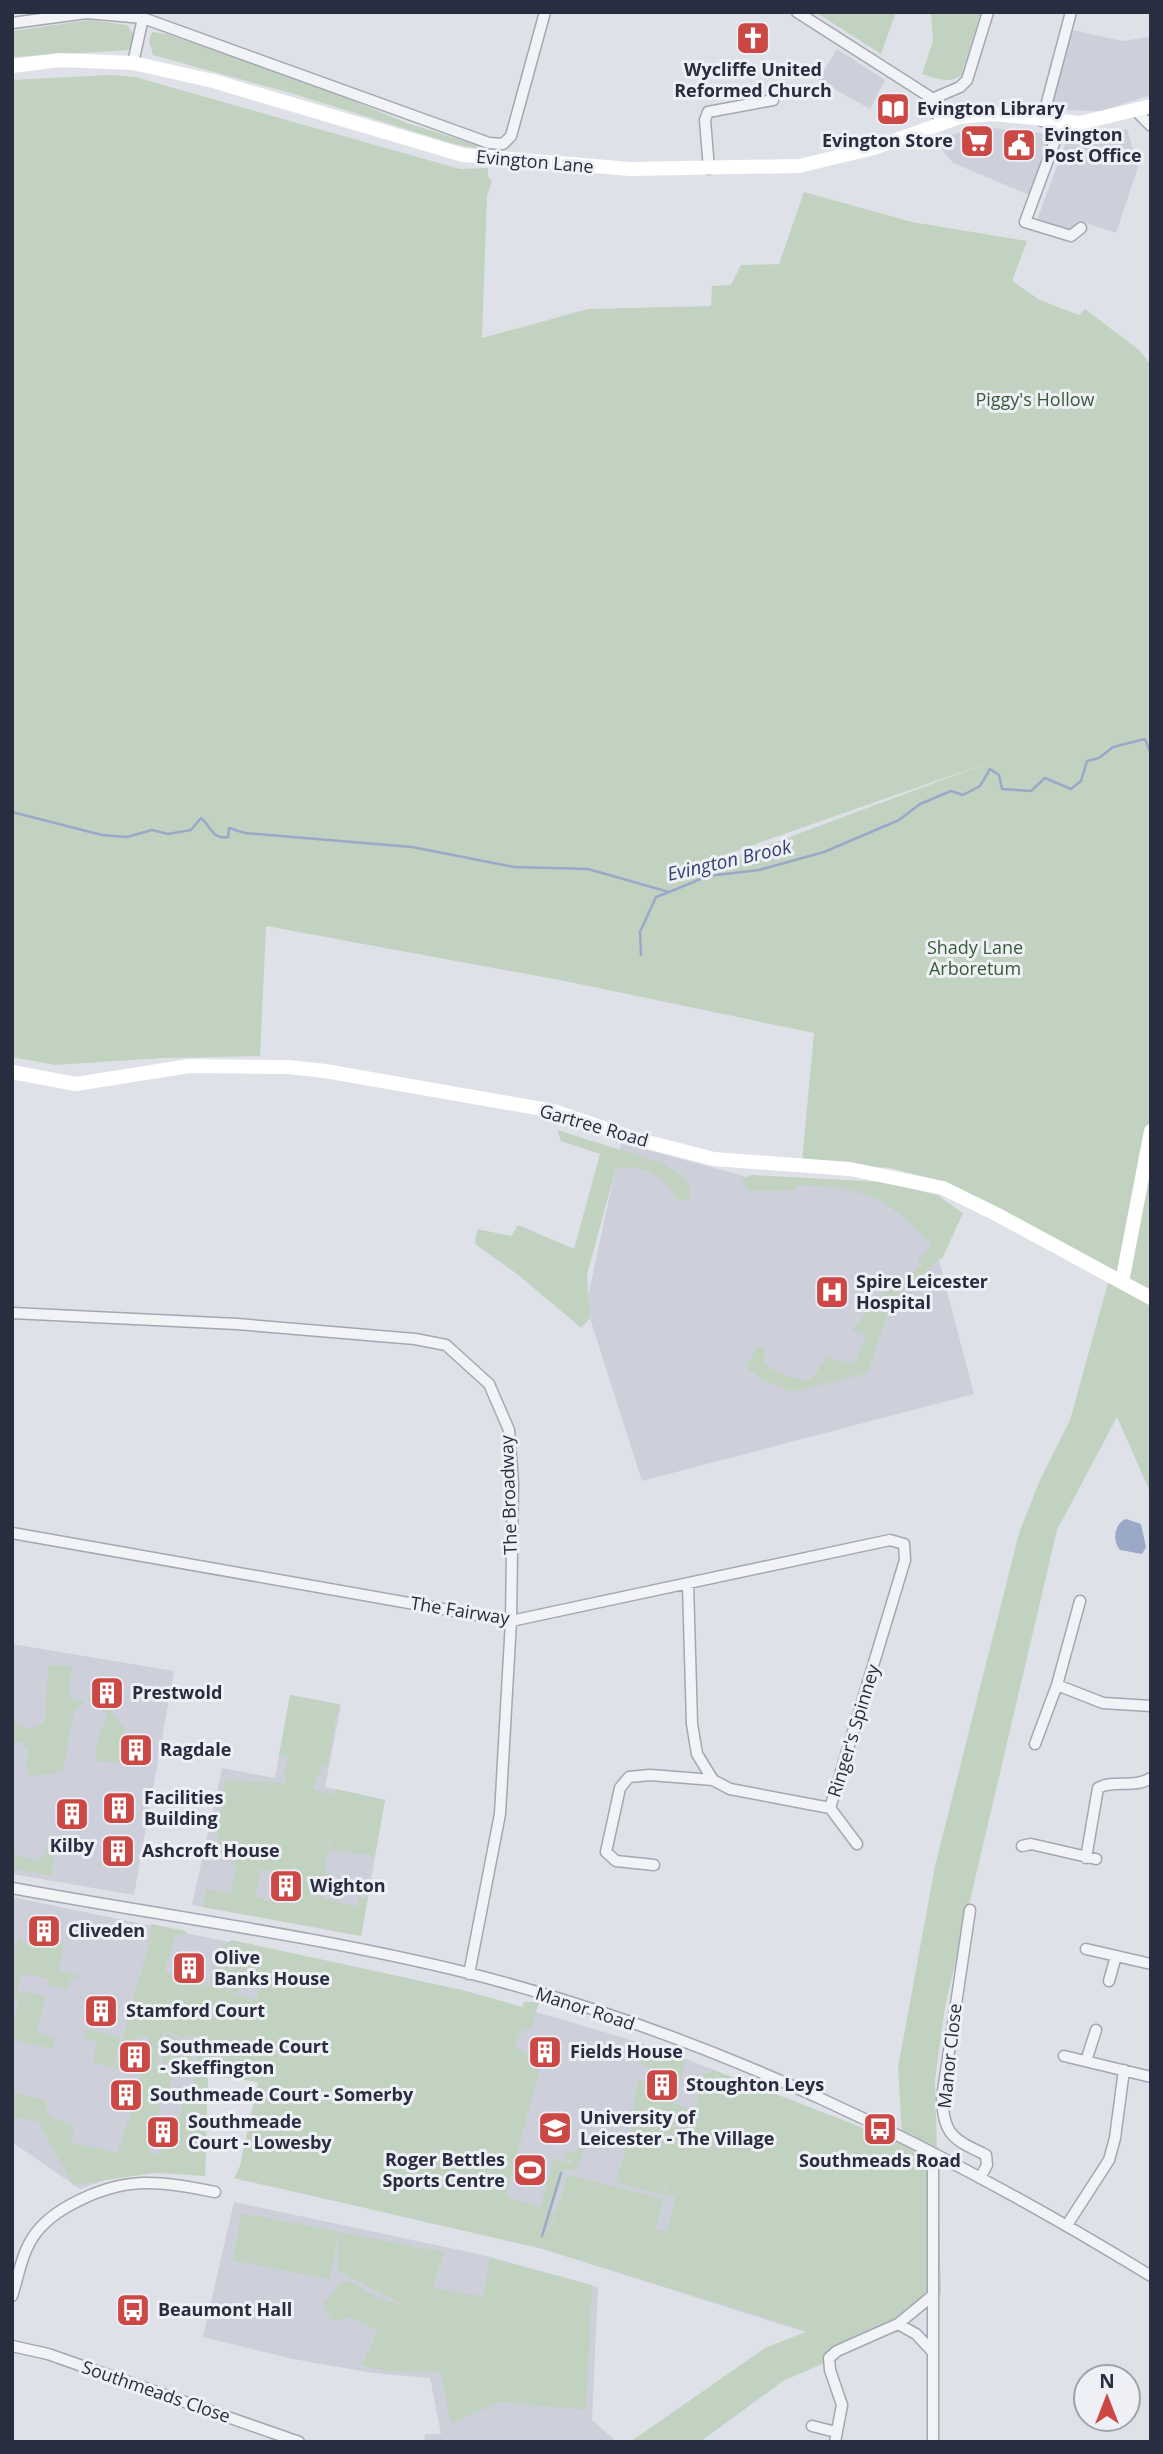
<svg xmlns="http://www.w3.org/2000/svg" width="1163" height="2454" viewBox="0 0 1163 2454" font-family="'Open Sans',sans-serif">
	<rect width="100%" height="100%" fill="#dfe1e8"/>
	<path fill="#cdd0da" d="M1072 30 1122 41 1151 37V95L1101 111 1051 110Z
		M837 49 885 80 870 109 818 80Z
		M987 127 1031 133H1053L1029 195 953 163 935 141 973 128Z
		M1127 129 1138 167 1116 233 1083 222 1070 231 1036 223 1067 139Z
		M621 1143 759 1180 822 1181 923 1200 974 1394 642 1481 586 1306Z
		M12 1644 174 1671 134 1895 12 1874Z
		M290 1695 341 1705 325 1787 385 1800 361 1936 192 1905 222 1768 275 1778Z
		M12 1897 466 1991 661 2049 905 2145 902 2261 808 2333 502 2236 237 2179 259 2082 208 2075 205 2176 151 2173 110 2178 80 2189 12 2142Z
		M234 2202 483 2255 598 2287 592 2420 617 2442H424L425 2434H441L430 2378 373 2373 293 2359 203 2337Z"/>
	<path fill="#c2d2c0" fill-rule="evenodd" d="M822 12H896L881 54 820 15Z
		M931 12H981L961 76C947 84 936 78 922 74L933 41Z
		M90 20 127 25 135 36 130 50 12 57V31Z
		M152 32 167 34 305 81 407 123 484 147V150L454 144 294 94 153 55 149 40Z
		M110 75 135 77 460 169 488 168V177L492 181 487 196 482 338 588 309 711 306 712 286 731 285 741 265 779 264 804 192 912 222 1027 241 1012 281 1040 300 1079 315 1085 309 1139 350 1151 365V1494L1117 1417 1057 1530 945 2007 935 2080 941 2294 902 2329 783 2381 700 2442H630L765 2348 808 2331 543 2249 234 2178 240 2166 258 2082 208 2075 205 2176 161 2172 73 2185 38 2121 12 2117V2092L45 2100 49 2116 74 2126 71 2142 117 2153 135 2101 149 2038 136 2036 134 2051 128 2050 123 2070 114 2069 149 1943 151 1924 186 1931 187 1935 175 1934 165 1972 209 1987 217 1949 232 1940 462 1990 522 2007 524 2002H539L531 2029 522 2030 514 2047 539 2060V2071L506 2196 540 2207 551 2168 561 2169 551 2166 553 2158 573 2164V2161L564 2158 565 2151 576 2154 580 2142 587 2144 577 2169 564 2170 552 2210 546 2209 554 2212 546 2241 568 2175 664 2199 655 2229 666 2232 682 2177 675 2197 664 2196 670 2171 662 2195 616 2182 634 2117 689 2130 704 2075 714 2070 902 2143 904 2166 898 2068 935 1866 1019 1533 1040 1480 1070 1420 1111 1272 941 1181 890 1168 802 1162 814 1033 565 981 266 926 260 1056 162 1058 55 1065 12 1057V80ZM993 761 733 858 713 859ZM245 1970 262 1973 256 2000 217 1989 238 1993 240 1985 231 1983 232 1975 243 1977ZM166 2031 182 2037 200 2036 191 2101 184 2100 172 2136 166 2135 160 2156 148 2152 150 2135 176 2068 164 2064 162 2074 160 2066 152 2059 158 2062 162 2035Z
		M557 1130 662 1163 686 1178 691 1193 688 1200H678C664 1176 646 1164 616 1168L587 1275 590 1318 581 1328 521 1277 475 1244 477 1229 511 1236 518 1225 574 1249 600 1154 561 1141Z
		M751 1175 883 1182 937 1195 963 1213 943 1257 892 1299 868 1373 792 1392 762 1380 746 1367 757 1346 765 1350 764 1364C778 1373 794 1381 810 1380L828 1357 854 1364 866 1335 852 1330 880 1296 921 1266 917 1260 932 1245C885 1195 865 1188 797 1185L795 1190 749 1191 741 1180Z
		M48 1665 72 1667 69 1698 85 1701 74 1711 63 1772 30 1776 26 1766 28 1752 22 1742 12 1743V1714L13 1722C26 1731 32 1729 45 1721Z
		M90 1691 102 1701V1705H110C110 1714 125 1722 125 1734 125 1744 121 1753 121 1763L95 1761C96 1755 97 1741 99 1734 102 1726 106 1722 106 1713L88 1702Z
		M290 1695 339 1704 327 1766 322 1765 313 1789 334 1795 336 1789 385 1800 375 1856 330 1850V1836L325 1871H320L328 1873 322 1898 357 1907 359 1898H368L361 1936 203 1907 206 1890 230 1893 237 1867 232 1865 233 1861 217 1856 219 1835 214 1834 226 1780 267 1782 258 1792 270 1782 287 1783 284 1773 289 1758 279 1755ZM293 1867 302 1871 295 1904 271 1899 265 1902 263 1898 256 1897 260 1871 256 1869 291 1874Z
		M50 1840 57 1843 51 1876 12 1868V1853L37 1860 43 1857Z
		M18 1937 28 1946 37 1943 46 1945 51 1941 63 1943 59 1971 78 1975 77 1979 72 1978 67 1990 50 1986 48 1979 21 1974 17 1990 45 1996 37 2033 55 2038 52 2049 12 2039 18 1998 12 1996V1960Z
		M86 2029 120 2038 113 2068 93 2063 97 2041 83 2038Z
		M167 2033 183 2041 197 2039 189 2067 161 2062Z
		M645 2045 685 2059 681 2083 690 2088 667 2077 665 2070 638 2065Z
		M640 2067 638 2080 645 2082 643 2091 687 2108 688 2128 633 2112Z
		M241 2213 444 2252 433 2288 483 2296 490 2258 592 2285 586 2410 499 2402 451 2424 441 2372 387 2371 361 2365 378 2331 348 2317 332 2322 323 2304 338 2285 349 2281 379 2298 407 2306 338 2271V2237L330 2279 233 2261Z"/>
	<path fill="#9aa9c8" d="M1126 1519 1141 1524 1146 1547 1142 1554 1120 1550C1112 1540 1114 1524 1126 1519Z"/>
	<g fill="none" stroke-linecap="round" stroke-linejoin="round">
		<path stroke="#9aa9c8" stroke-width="2.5" d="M12 812 102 835 127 837 152 830 168 834 191 830 201 818C211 826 212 840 228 837L229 828 245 833 412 847 514 867 588 869 669 892 708 876 759 870 824 852 899 820 920 804 951 791 963 795 980 786 990 769 999 775 1002 789 1031 791 1045 778 1071 789 1081 781 1087 761 1099 758 1113 747 1145 739 1151 754
			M641 955 640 932 656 897 667 893
			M542 2236 561 2173"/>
		<g stroke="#a4a7b2" stroke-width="13">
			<path id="street" d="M797 12 930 97 941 123
				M12 23 87 13 143 18
				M133 63 143 18 489 143 503 144 511 136 545 12
				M932 99 960 87 967 80 988 12
				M1136 111 1151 126
				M1042 121 1071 12
				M1057 122 1056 138 1025 222 1071 236 1081 228
				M709 169 705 120 708 112 773 100 772 91
				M12 1313 237 1324 415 1339 446 1345 489 1384 509 1430 513 1483 511 1621 500 1814 469 1974
				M12 1533 511 1621 890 1540 904 1544 905 1560 830 1808 730 1789 713 1780 697 1754 692 1724 688 1584
				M1057 1685 1103 1703 1151 1706
				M1035 1744 1057 1685 1080 1601
				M830 1808 857 1844
				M1022 1846 1031 1844 1096 1859
				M1086 1858 1098 1788C1114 1779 1134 1789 1151 1778
				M654 1865 616 1861 606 1852 620 1788 629 1777 650 1775 713 1780
				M12 1888C164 1916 318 1936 468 1973 710 2034 939 2146 1151 2276
				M970 1910 942 2098C944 2136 953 2139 986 2155L987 2165 980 2178
				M1086 1949 1151 1964
				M1109 1981 1116 1956
				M1064 2056 1151 2077
				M1086 2061 1096 2030
				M933 2154V2442
				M1067 2225 1109 2160 1115 2138 1124 2070
				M12 2296C18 2279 20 2260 29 2244 38 2226 55 2213 72 2204 124 2176 159 2180 215 2192
				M898 2324 916 2334 932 2351
				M12 2346 48 2354 299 2442
				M812 2426 836 2432
				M835 2442 842 2405 830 2370 829 2358 837 2351 898 2324 932 2296"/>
		</g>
		<use href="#street" stroke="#f2f3f7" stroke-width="10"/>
		<path stroke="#fff" stroke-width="14" d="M12 66 60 60 133 63 213 81 463 155 630 169 799 166 874 148 960 117 994 114 1080 123 1151 106
			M12 1072 76 1084 189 1066 288 1067 325 1071 554 1111 636 1139 714 1159 850 1169 943 1188 998 1215 1151 1298
			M1122 1282 1151 1131"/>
	</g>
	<defs>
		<g id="church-square" transform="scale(1.75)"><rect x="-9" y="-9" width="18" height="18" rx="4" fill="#cc4845" stroke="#eff0f6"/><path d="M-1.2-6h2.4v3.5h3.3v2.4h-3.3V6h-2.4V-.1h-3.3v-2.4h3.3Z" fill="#fff"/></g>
		<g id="library-square" transform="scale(1.75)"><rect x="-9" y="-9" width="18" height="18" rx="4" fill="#cc4845" stroke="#eff0f6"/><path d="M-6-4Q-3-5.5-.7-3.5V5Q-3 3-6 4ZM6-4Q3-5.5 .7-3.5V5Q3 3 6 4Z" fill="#fff"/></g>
		<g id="supermarket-square" transform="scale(1.75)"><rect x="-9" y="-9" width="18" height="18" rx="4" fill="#cc4845" stroke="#eff0f6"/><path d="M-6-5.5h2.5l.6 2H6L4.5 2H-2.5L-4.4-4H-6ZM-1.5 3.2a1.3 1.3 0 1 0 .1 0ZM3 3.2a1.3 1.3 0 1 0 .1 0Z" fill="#fff"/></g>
		<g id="civic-square" transform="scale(1.75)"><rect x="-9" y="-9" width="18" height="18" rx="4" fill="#cc4845" stroke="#eff0f6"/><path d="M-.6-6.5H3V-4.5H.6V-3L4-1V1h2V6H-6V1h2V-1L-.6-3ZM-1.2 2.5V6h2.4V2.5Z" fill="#fff"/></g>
		<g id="hospital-square" transform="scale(1.75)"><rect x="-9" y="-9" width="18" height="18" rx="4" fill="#cc4845" stroke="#eff0f6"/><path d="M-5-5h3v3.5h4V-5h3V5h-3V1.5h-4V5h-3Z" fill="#fff"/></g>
		<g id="building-square" transform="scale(1.75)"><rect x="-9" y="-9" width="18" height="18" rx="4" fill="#cc4845" stroke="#eff0f6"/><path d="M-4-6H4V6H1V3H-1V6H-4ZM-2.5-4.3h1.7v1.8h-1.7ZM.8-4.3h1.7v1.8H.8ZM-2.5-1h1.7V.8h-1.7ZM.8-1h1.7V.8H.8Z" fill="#fff"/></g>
		<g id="university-square" transform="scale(1.75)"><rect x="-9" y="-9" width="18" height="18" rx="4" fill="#cc4845" stroke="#eff0f6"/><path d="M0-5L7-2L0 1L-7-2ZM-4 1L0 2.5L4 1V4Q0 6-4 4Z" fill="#fff"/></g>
		<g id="bus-square" transform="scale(1.75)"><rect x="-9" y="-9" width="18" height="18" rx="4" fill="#cc4845" stroke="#eff0f6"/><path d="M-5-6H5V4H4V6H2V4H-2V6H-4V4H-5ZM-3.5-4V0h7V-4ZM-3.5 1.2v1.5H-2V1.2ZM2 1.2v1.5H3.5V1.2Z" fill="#fff"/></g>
		<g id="stadium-square" transform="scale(1.75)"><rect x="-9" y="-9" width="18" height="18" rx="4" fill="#cc4845" stroke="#eff0f6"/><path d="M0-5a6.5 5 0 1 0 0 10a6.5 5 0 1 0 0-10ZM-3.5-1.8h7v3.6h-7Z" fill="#fff"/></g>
	</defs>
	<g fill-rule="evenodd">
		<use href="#church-square" x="753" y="38"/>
		<use href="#library-square" x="893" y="109"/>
		<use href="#supermarket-square" x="977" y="141"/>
		<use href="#civic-square" x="1019" y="145"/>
		<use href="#hospital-square" x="832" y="1292"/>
		<use href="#building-square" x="107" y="1693"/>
		<use href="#building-square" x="136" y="1750"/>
		<use href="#building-square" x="119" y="1808"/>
		<use href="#building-square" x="72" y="1814"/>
		<use href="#building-square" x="118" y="1851"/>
		<use href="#building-square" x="286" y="1886"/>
		<use href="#building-square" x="44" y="1931"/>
		<use href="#building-square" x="189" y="1968"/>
		<use href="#building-square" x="101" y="2011"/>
		<use href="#building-square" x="545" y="2052"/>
		<use href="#building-square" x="135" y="2057"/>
		<use href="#building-square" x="662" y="2085"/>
		<use href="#building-square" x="126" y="2095"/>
		<use href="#university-square" x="555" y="2128"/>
		<use href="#bus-square" x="880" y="2129"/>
		<use href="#building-square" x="163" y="2132"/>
		<use href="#stadium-square" x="530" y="2170"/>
		<use href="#bus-square" x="133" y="2310"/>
	</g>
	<g text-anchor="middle" stroke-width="6" stroke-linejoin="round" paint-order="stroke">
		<g font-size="18" font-weight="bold" fill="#282d3f" stroke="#eff0f6" text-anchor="start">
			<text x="753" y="76" text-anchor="middle">Wycliffe United<tspan x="753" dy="21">Reformed Church</tspan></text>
			<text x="917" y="115">Evington Library</text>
			<text x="1044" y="141">Evington<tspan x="1044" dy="21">Post Office</tspan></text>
			<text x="953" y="147" text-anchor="end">Evington Store</text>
			<text x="856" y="1288">Spire Leicester<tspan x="856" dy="21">Hospital</tspan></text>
			<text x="132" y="1699">Prestwold</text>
			<text x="160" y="1756">Ragdale</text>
			<text x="144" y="1804">Facilities<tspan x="144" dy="21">Building</tspan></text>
			<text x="72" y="1852" text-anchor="middle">Kilby</text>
			<text x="142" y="1857">Ashcroft House</text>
			<text x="310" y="1892">Wighton</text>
			<text x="68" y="1937">Cliveden</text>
			<text x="214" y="1964">Olive<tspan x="214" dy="21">Banks House</tspan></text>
			<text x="126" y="2017">Stamford Court</text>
			<text x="160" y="2053">Southmeade Court<tspan x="160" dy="21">- Skeffington</tspan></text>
			<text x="570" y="2058">Fields House</text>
			<text x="686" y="2091">Stoughton Leys</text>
			<text x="150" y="2101">Southmeade Court - Somerby</text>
			<text x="580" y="2124">University of<tspan x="580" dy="21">Leicester - The Village</tspan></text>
			<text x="188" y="2128">Southmeade<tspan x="188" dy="21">Court - Lowesby</tspan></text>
			<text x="505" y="2166" text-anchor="end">Roger Bettles<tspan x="505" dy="21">Sports Centre</tspan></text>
			<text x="880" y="2167" text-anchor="middle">Southmeads Road</text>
			<text x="158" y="2316">Beaumont Hall</text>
		</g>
		<g font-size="18" fill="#282d3f" stroke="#eff0f6">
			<text transform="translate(535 162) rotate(5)" y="6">Evington Lane</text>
			<text transform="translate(594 1126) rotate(16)" y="6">Gartree Road</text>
			<text transform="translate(509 1495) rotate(-92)" y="6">The Broadway</text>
			<text transform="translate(460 1611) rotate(9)" y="6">The Fairway</text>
			<text transform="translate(854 1731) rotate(-73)" y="6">Ringer's Spinney</text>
			<text transform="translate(585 2009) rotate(18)" y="6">Manor Road</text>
			<text transform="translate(950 2056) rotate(-84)" y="6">Manor Close</text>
			<text transform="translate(156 2392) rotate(19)" y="6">Southmeads Close</text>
		</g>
		<g font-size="18" fill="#365b36" stroke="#eff0f6">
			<text x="1035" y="406">Piggy's Hollow</text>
			<text x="975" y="954">Shady Lane<tspan x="975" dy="21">Arboretum</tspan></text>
		</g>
		<g font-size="19" font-style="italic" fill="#334472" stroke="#eff0f6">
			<text transform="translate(729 860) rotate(-13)" y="7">Evington Brook</text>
		</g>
	</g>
	<rect width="1163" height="2454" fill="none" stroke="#282d3f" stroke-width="28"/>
	<g transform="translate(1107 2398)"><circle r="33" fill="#eff0f6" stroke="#9fa2ad" stroke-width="2"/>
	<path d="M0-5L12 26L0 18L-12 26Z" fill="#cc4845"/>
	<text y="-10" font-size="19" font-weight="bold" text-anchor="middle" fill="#282d3f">N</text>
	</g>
</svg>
